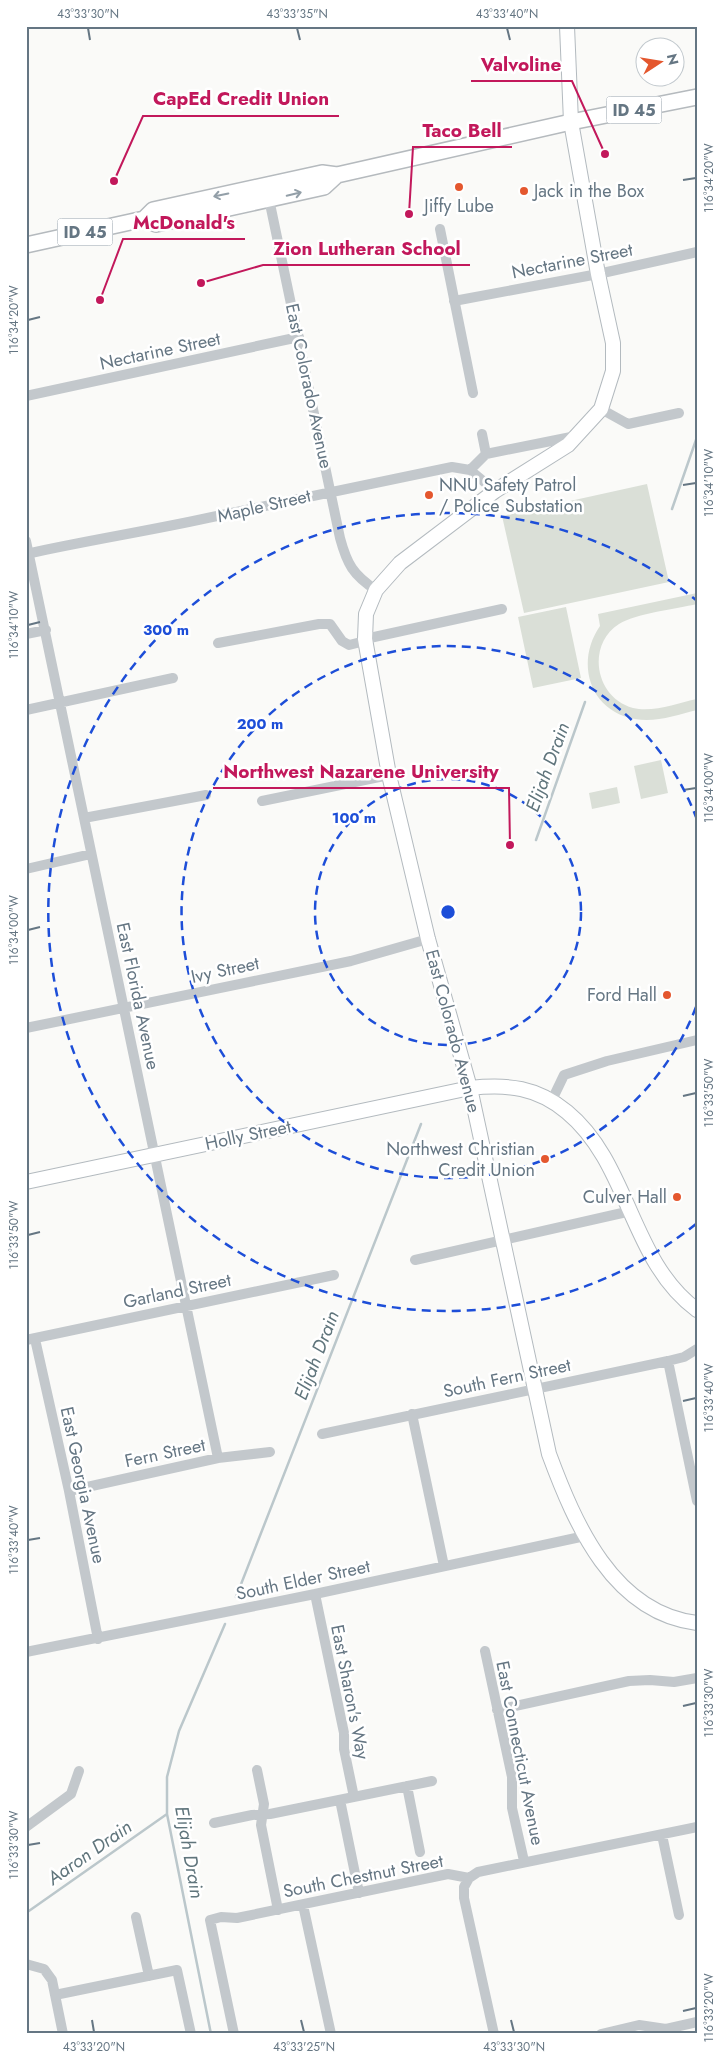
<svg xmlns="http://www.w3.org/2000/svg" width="723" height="2060" viewBox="0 0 723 2060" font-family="Jost,sans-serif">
	<rect width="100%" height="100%" fill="#fafaf8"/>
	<path fill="#dadfd7" d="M647 484 669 582 524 613 502 516Z
		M697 593V604C676 609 637 613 619 624 586 645 595 698 633 708 653 713 677 703 697 699V710C677 715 655 723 635 719 589 711 575 662 600 626L598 614Z
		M566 607 581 678 533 688 518 617Z
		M661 760 668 793 641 799 634 766Z
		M617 787 620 803 592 809 589 793Z"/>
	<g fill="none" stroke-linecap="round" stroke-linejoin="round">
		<path stroke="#bbc7cb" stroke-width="2.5" d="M672 509 697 437
			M536 840 585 702
			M236 1597 421 1124
			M26 1913 167 1814
			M211 2034 167 1814V1777L179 1731 225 1624"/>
		<g stroke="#b3babf" stroke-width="16">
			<path id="secondary" d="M567 26 571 122 598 274 613 343V371L601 409 568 445 495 491 400 563 376 590 366 614 365 639 389 775 428 939 470 1088 549 1454C575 1524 613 1613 697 1623
				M26 1182 470 1088C508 1084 537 1087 567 1112 630 1164 630 1261 697 1310"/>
		</g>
		<g stroke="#b5babe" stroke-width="18">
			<path id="primary" d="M144 219 153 210 322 173 337 175 571 122 697 97
				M26 245 144 219 156 224 324 187 337 175"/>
		</g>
		<path stroke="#c3c8cc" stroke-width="10" d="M269 199 340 538C347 564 353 575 376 590
			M440 229 473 393
			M454 301 598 274 697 252
			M26 396 299 337
			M601 409 628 424 679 413
			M486 454 576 436
			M470 470 486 454 482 434
			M26 541 218 1458
			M26 554C89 540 154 530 217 516 295 500 374 483 452 467L470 470 495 491
			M26 634 46 630
			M365 639 502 609
			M218 643 319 624H330L342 641 349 645 365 641
			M26 710 173 678
			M262 801 389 775
			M84 818 206 795
			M26 869 91 854
			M26 1028 351 961 428 939
			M552 1100 564 1075 607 1061 697 1040
			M415 1260 631 1211
			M35 1339 69 1491 98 1639
			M26 1340 334 1275
			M668 1361 697 1501
			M412 1414 444 1566
			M322 1434 668 1361 684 1357 697 1349
			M69 1491 218 1458 270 1452
			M315 1594 344 1733V1749L354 1797
			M485 1651 512 1777V1808L524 1861
			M26 1652 315 1594 585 1536
			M497 1710 629 1681 650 1680 674 1682 697 1678
			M257 1770 264 1804 261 1825 278 1910
			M407 1786 420 1852
			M340 1800 359 1893
			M214 1823 252 1815 270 1814 432 1781
			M26 1827 71 1794 79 1771
			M662 1835 679 1915
			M469 1878 464 1887V1898L494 2034
			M303 1905 331 2034
			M136 1917 149 1976
			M26 1964 44 1969 52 1980 63 2034
			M55 1995 177 1970 191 2034
			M234 2034 210 1920 221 1917 237 1918 448 1874 469 1878 478 1872 697 1827
			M601 2034 639 2025 666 2029 697 2022"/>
		<use href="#secondary" stroke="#fff" stroke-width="14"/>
		<use href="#primary" stroke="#fff" stroke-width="15"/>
	</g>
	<defs><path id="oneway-shaft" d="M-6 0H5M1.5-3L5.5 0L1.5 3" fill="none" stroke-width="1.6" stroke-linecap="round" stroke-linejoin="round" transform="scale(1.25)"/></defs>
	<g stroke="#939fa8">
		<use href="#oneway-shaft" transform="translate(294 194) rotate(-13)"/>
		<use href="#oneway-shaft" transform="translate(221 195) rotate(168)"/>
	</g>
	<path fill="none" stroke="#657683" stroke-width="2" d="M88 28 90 40M297 28 300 40M507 28 510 40M683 180 696 178M28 320 40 317M683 485 696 483M28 625 40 622M683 790 696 788M28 930 40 927M683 1096 696 1093M28 1235 40 1232M683 1401 696 1398M28 1540 40 1538M683 1706 696 1703M28 1845 40 1843M683 2011 696 2008M92 2020 94 2032M301 2020 304 2032M511 2020 514 2032"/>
	<g fill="none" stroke="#1d4ed8" stroke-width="2.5" stroke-dasharray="9 6">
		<circle cx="448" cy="912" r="133"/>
		<path d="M696 1007A266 266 0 1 1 696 817"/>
		<path d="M696 1224A399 399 0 1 1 696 600"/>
	</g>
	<g fill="#e4572e" stroke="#fff" stroke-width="2">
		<circle cx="459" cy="187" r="5"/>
		<circle cx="524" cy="191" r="5"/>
		<circle cx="429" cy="495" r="5"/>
		<circle cx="667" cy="995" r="5"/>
		<circle cx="545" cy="1159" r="5"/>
		<circle cx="677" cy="1197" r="5"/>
	</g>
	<g text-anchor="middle" stroke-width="5" stroke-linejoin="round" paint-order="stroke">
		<g fill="#fff" stroke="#939fa8" stroke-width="1">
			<rect x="606.5" y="96.5" width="55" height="27" rx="4"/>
			<rect x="57.5" y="218.5" width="55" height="27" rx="4"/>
		</g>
		<g font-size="16" font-weight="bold" fill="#657683">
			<text x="634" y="116">ID 45</text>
			<text x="85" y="238">ID 45</text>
		</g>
		<g font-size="18" fill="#657683" stroke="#fff" text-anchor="end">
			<text x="534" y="197" text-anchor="start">Jack in the Box</text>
			<text x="459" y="212" text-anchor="middle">Jiffy Lube</text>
			<text x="439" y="491" text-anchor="start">NNU Safety Patrol<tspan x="439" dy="21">/ Police Substation</tspan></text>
			<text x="657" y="1001">Ford Hall</text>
			<text x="535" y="1155">Northwest Christian<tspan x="535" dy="21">Credit Union</tspan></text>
			<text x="667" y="1203">Culver Hall</text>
		</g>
		<g font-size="18" fill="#657683" stroke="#fff">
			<text transform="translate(572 261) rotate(-11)" y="6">Nectarine Street</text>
			<text transform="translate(160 351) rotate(-12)" y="6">Nectarine Street</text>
			<text transform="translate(309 386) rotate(78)" y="6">East Colorado Avenue</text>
			<text transform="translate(264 506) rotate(-13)" y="6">Maple Street</text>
			<text transform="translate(225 970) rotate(-12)" y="6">Ivy Street</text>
			<text transform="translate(138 996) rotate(78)" y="6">East Florida Avenue</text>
			<text transform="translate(453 1031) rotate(75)" y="6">East Colorado Avenue</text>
			<text transform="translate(248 1135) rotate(-12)" y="6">Holly Street</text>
			<text transform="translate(177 1291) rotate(-12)" y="6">Garland Street</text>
			<text transform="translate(507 1378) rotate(-12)" y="6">South Fern Street</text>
			<text transform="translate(165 1453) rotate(-12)" y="6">Fern Street</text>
			<text transform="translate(83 1485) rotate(78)" y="6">East Georgia Avenue</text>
			<text transform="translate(303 1580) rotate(-12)" y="6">South Elder Street</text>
			<text transform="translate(350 1692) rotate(79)" y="6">East Sharon's Way</text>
			<text transform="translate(520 1753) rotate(79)" y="6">East Connecticut Avenue</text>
			<text transform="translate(363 1876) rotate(-11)" y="6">South Chestnut Street</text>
		</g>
		<g font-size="19" font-style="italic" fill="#60757c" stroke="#fff">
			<text transform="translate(547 767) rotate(-70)" y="7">Elijah Drain</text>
			<text transform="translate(316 1355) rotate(-69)" y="7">Elijah Drain</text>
			<text transform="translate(89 1852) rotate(-35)" y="7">Aaron Drain</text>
			<text transform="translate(190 1852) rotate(80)" y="7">Elijah Drain</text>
		</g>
	</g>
	<circle cx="448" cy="912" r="8" fill="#1d4ed8" stroke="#fff" stroke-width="2.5"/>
	<g font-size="15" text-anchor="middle" font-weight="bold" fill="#1d4ed8" stroke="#fff" stroke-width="5" stroke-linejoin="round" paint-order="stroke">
		<text x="166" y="635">300 m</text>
		<text x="260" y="729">200 m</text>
		<text x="354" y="823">100 m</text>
	</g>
	<path fill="none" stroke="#c2185b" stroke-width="2" d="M605 154L572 81H471M114 181L143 116H339M409 214L413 147H512M100 300L123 239H245M201 283L263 265H470M510 845L509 788H213"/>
	<g fill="#c2185b" stroke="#fff" stroke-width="2">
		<circle cx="605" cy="154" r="5"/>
		<circle cx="114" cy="181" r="5"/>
		<circle cx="409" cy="214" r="5"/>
		<circle cx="100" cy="300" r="5"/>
		<circle cx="201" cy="283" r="5"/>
		<circle cx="510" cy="845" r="5"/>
	</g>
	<g font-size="19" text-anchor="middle" font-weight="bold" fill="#c2185b" stroke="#fff" stroke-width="5" stroke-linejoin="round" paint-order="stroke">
		<text x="521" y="71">Valvoline</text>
		<text x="241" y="105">CapEd Credit Union</text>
		<text x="462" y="137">Taco Bell</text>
		<text x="184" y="229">McDonald's</text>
		<text x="367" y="255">Zion Lutheran School</text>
		<text x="361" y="778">Northwest Nazarene University</text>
	</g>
	<rect width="723" height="2060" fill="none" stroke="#ffffff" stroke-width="55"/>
	<g transform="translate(660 62) rotate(78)"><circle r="24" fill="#ffffff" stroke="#c1c8cd"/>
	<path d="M0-4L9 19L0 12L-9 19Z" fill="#e4572e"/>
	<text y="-8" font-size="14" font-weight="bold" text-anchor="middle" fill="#657683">N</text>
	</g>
	<rect x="28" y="28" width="668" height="2004" fill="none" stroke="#657683" stroke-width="2"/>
	<g font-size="12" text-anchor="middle" fill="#657683">
		<text x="88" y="18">43°33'30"N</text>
		<text x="297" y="18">43°33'35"N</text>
		<text x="507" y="18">43°33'40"N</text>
		<text transform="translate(709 178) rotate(-90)" y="4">116°34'20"W</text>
		<text transform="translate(14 320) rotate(-90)" y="4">116°34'20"W</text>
		<text transform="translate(709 483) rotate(-90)" y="4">116°34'10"W</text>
		<text transform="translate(14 625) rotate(-90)" y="4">116°34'10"W</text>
		<text transform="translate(709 788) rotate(-90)" y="4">116°34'00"W</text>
		<text transform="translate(14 930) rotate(-90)" y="4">116°34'00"W</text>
		<text transform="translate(709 1093) rotate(-90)" y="4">116°33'50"W</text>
		<text transform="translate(14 1235) rotate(-90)" y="4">116°33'50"W</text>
		<text transform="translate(709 1398) rotate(-90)" y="4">116°33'40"W</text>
		<text transform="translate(14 1540) rotate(-90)" y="4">116°33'40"W</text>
		<text transform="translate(709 1703) rotate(-90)" y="4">116°33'30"W</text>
		<text transform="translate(14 1845) rotate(-90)" y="4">116°33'30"W</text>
		<text transform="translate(709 2008) rotate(-90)" y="4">116°33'20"W</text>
		<text x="94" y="2051">43°33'20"N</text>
		<text x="304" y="2051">43°33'25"N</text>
		<text x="514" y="2051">43°33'30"N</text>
	</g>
</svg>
